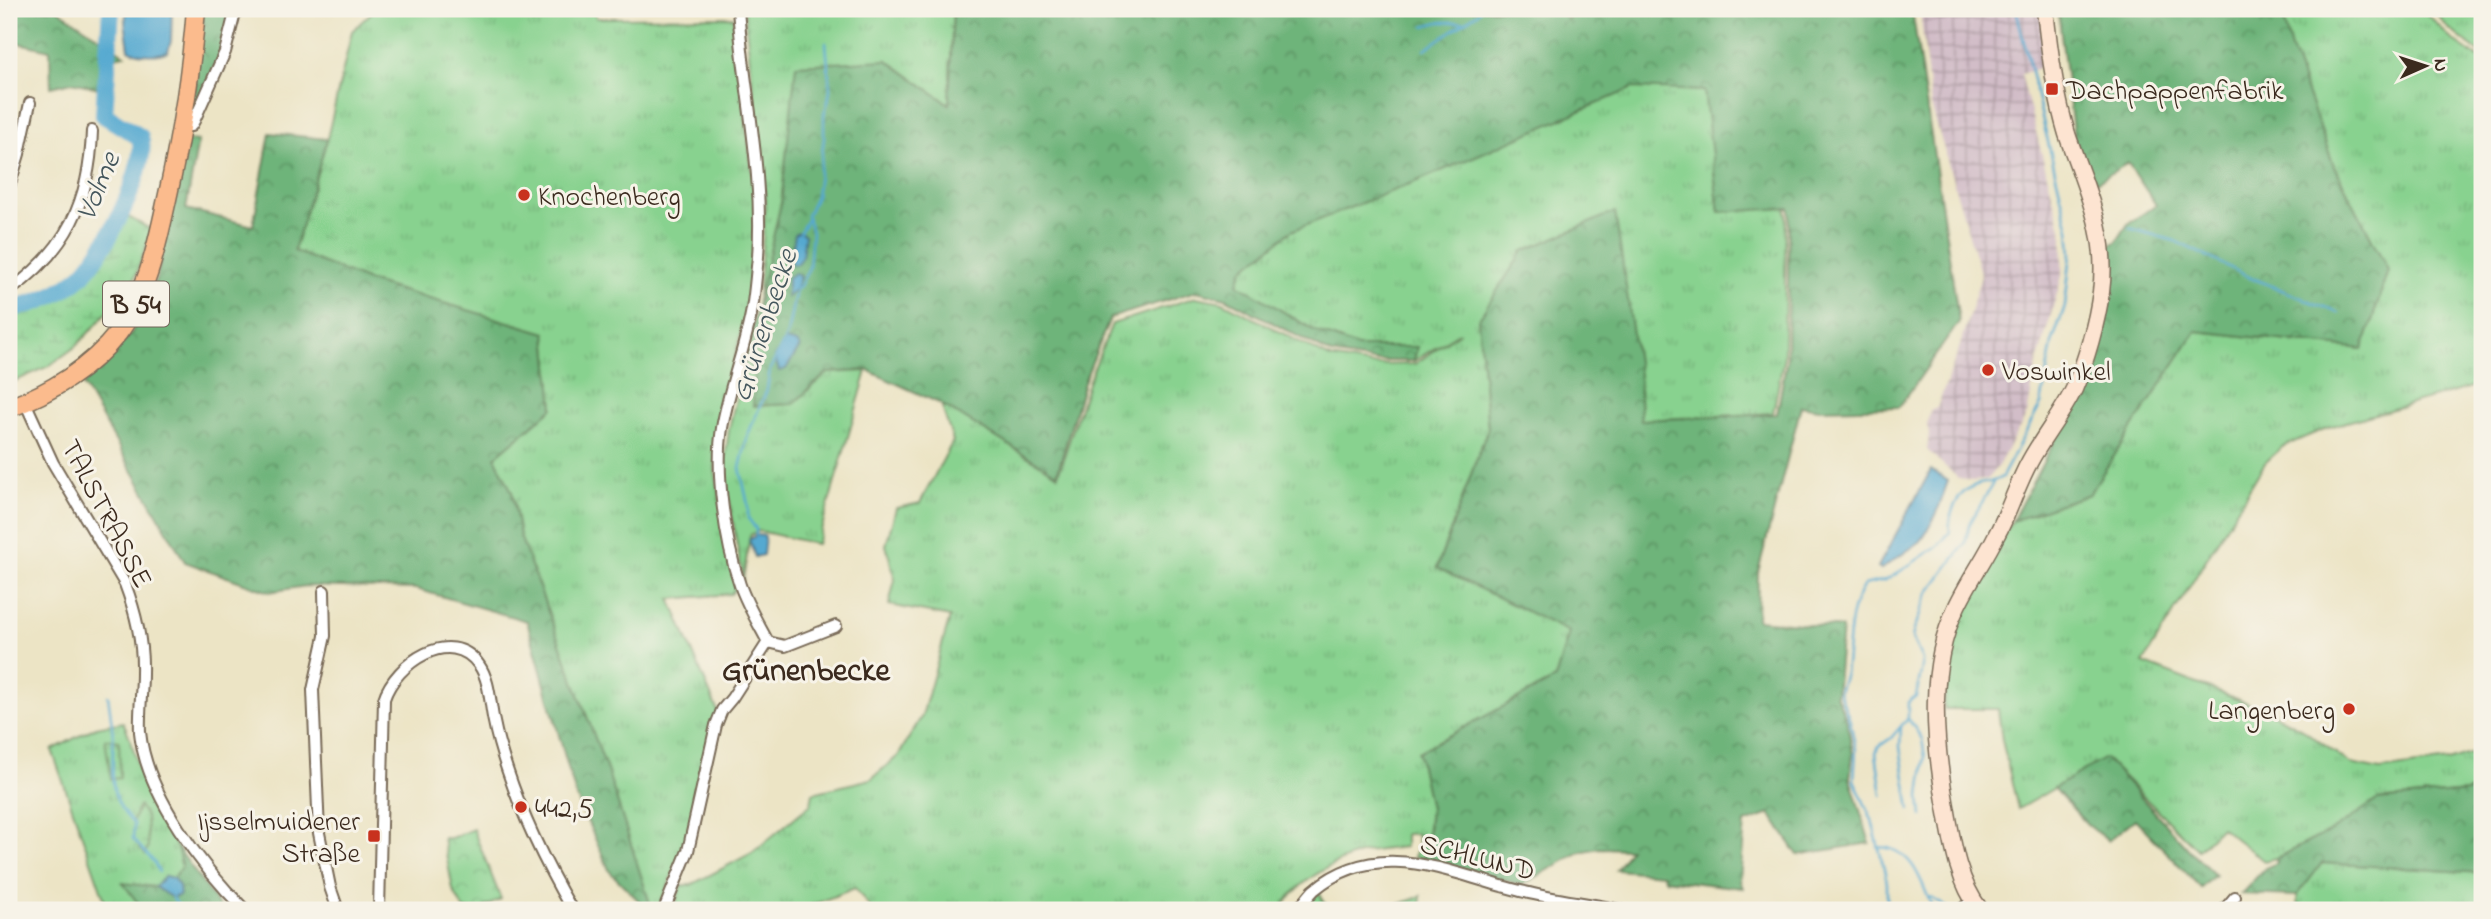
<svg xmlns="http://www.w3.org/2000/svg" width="2491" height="919" viewBox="0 0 2491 919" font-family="'Indie Flower',sans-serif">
	<defs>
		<pattern id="industrial-grid" width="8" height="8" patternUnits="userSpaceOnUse" patternTransform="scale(1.75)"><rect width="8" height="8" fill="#d2bdc8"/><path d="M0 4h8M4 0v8" fill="none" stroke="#ac9aa2"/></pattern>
		<pattern id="grass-tufts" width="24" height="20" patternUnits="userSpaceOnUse" patternTransform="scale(1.75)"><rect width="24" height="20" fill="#88d28f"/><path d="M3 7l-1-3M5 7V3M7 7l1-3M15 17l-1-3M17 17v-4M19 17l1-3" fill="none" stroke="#76b47b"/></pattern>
		<pattern id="forest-crowns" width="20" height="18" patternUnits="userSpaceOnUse" patternTransform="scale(1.75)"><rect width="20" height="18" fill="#6eb47a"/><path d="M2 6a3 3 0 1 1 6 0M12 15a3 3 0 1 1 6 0" fill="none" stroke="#5c9363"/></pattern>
		<pattern id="wetland-marsh" width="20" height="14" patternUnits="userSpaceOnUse" patternTransform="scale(1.75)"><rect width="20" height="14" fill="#88d28f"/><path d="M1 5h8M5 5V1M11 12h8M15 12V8" fill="none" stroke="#76b47b"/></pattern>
		<pattern id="park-crowns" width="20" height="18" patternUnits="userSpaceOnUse" patternTransform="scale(1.75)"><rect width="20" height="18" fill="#88d28f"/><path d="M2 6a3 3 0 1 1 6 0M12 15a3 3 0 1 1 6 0" fill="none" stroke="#76b47b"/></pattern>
	</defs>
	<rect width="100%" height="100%" fill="#f7f3e8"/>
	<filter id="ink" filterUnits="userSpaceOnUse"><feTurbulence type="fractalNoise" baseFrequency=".0143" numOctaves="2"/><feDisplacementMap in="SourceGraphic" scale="14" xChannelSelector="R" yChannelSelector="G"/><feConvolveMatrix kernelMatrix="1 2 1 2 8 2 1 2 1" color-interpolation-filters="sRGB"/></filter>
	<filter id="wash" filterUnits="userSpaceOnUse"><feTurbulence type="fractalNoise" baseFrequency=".00686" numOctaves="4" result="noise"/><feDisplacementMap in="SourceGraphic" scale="28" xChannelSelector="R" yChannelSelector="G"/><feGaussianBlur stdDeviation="1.57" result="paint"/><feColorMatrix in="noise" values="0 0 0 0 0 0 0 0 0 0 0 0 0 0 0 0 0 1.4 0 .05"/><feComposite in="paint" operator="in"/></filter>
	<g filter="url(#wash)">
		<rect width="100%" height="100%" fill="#ece4c5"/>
		<path fill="url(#industrial-grid)" d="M1920 9H2041L2050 64 2021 74 2063 236 2062 276 2037 363 2027 414 1998 466 1986 480 1972 481 1959 479 1927 450 1929 433 1927 425 1930 411 1937 408 1958 352 1981 276 1931 105Z"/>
		<path fill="url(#grass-tufts)" stroke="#627e56" stroke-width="2" d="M375 9H595L596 18 733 17 756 202 748 307 723 401 715 469 736 587 731 594 670 599 718 712 683 850 658 910H652L608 773 520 536 512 492 495 457 553 408 546 333 368 281 293 251 327 139 352 31Z
			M744 9H832L845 13 848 9H953L949 104 887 60 781 203 757 311 766 201Z
			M2280 9H2423L2450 38 2482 60V384L2329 427 2282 447 2265 463 2143 663 2270 712 2302 729 2351 764 2380 770 2448 761 2482 750V786L2467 792 2377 800 2335 829 2276 858 2264 861 2221 827 2198 850 2105 759 2018 809 2002 740 1998 709H1944L1947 659 1960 609 2012 521 2089 494 2196 331 2363 349 2388 270 2334 166 2291 49Z
			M2432 9H2482V55L2447 27Z
			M1633 87 1705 91 1719 212 1786 207 1784 356 1773 413 1641 420 1639 375 1478 320 1488 428 1437 567 1569 631 1555 679 1418 752 1430 808 1424 859 1414 857 1418 846 1417 834H1405V847C1389 849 1371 850 1356 855 1330 864 1294 884 1281 910H872L855 888 799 910H674L681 885H691L752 853 811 804 813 793 871 779 898 756 922 716 950 617 889 605 895 579 886 545 896 508 920 503 953 441 941 404 1058 475 1089 380 1112 324 1196 297 1223 302 1330 358 1372 365 1415 364 1460 332 1414 361 1417 347H1357L1315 331 1238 284 1242 270 1291 231 1427 177Z
			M745 359 755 371 753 406 793 404 827 373 867 371 817 544 759 531 750 535 743 580 724 469 729 429Z
			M123 722C133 740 135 760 142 779 159 824 191 874 222 910H108L52 750 96 727Z
			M2322 863 2482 873V910H2298L2297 896Z
			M1319 892 1325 904 1332 910H1301Z
			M1421 896 1420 910H1385Z"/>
		<path fill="url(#forest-crowns)" stroke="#546f4c" stroke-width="2" d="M9 9H57L125 55 103 59 99 88 72 82 51 87 50 50 9 41Z
			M204 9H236L228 37 191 120Z
			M953 9H1561L1567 19 1580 9H1912L1959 322 1899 407 1819 409 1801 406 1758 572 1757 620 1842 628 1836 695 1847 721 1853 754 1850 778 1870 843 1798 855 1770 814 1745 823 1740 880 1743 888 1664 879 1663 874 1616 870 1630 849 1599 848 1580 852 1522 885 1424 859V844H1427L1430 808 1418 752 1555 679 1569 632 1437 568 1488 428 1478 320 1523 251 1615 212 1639 375 1641 420 1777 414 1787 358 1789 208 1719 212 1704 91 1633 88 1427 177 1291 231 1242 270 1238 284 1315 331 1357 347H1417L1414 361H1373L1331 354 1226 298 1196 291 1110 318 1085 379 1057 474 941 404 867 370 827 373 793 404 753 406 755 371 745 359 781 203 796 65 887 60 949 104Z
			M2058 9H2280L2291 49 2334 166 2388 270 2363 349 2196 331 2089 494 2012 521C2050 448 2092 382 2106 299 2109 280 2112 265 2109 246L2117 241 2128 224 2156 205 2128 163 2096 182 2074 139Z
			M270 133 327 139 294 251 368 281 546 333 553 408 495 457 512 492 520 536 608 773 652 910H648L610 872 576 796 527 621 416 589 306 586 269 592 185 562 83 385 132 332 157 277 185 157 187 140 198 141 186 209 253 226Z
			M2105 758 2193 854 2215 875 2201 888 2135 819 2108 841 2087 824 2054 788Z
			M2482 786V873L2322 863 2297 896 2241 894 2265 868 2277 863 2276 858 2335 829 2377 800 2467 792Z
			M176 845 220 908 221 910H143L123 883 155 887 170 895 179 886 173 878 182 867Z"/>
		<path fill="url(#wetland-marsh)" stroke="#627e56" stroke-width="2" d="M121 213 152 230 134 280 97 324 75 347 49 366 9 384V309C71 297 95 268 121 213Z
			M105 739 119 741 120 778 111 779Z
			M139 806 146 816 148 847 145 854 133 839 134 825 132 822Z"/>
		<path fill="url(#park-crowns)" stroke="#627e56" stroke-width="2" d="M473 829 501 899 480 910H464L453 890 443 838H451Z"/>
		<path fill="#54a9d0" stroke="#486a77" stroke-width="2" d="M127 9H172L171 41 168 51C158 56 139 56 129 49L125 22Z
			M800 232 805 235 802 256 797 264 792 265 791 260 795 233Z
			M795 273 800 277 796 289 787 297 788 277Z
			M785 340 798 343 800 347 786 369 779 371 775 358Z
			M1931 470 1948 481 1936 515 1921 541 1881 569 1878 567Z
			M756 535 765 536 763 555 755 557 749 540Z
			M165 876 173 878 179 886 180 895 172 898 155 887Z"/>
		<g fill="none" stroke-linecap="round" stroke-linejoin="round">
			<path stroke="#54a9d0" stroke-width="2.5" d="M823 9 833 12
				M1424 26 1439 22H1462
				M1425 49 1478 13 1480 9
				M2129 228 2175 241 2247 276 2339 313
				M800 232 807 220
				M756 535V529L748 518V505L740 468 748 434 767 390 770 369 787 335 796 289 799 288 809 268 812 232 807 216 816 196 824 138V114L828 102 830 89 826 43
				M108 696C110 709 112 723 113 736 114 772 105 797 134 824L133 839 154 862 159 872
				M1901 726 1900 747 1910 809
				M1882 795 1876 753 1878 747 1891 738 1908 718
				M1922 816 1920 796 1925 757 1922 739 1908 718V702L1916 696 1922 667V659L1912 638 1914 630 1928 593 1965 544 1969 525 1993 483
				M1878 847C1913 847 1922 883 1933 910
				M1930 897 1948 908
				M172 898 182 910
				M1887 910V883L1884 869 1872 820 1854 780 1856 750 1850 721 1839 692C1841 684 1846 674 1846 665 1849 638 1848 609 1864 585L1885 580 1893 576 1939 545 1950 532C1948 515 1957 491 1976 485 1986 482 1993 483 2002 477L2041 404 2052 343 2065 306 2071 253 2069 229 2016 9"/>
			<path stroke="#54a9d0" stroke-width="18" d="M9 309C35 304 62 294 82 275 104 255 150 164 140 137L104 115 111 9"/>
		</g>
	</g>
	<g filter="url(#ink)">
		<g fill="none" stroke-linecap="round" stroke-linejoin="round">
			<g stroke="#796b58" stroke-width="14">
				<path id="street" d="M182 126H191L194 121 225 52 236 9
					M9 187 19 154 30 103
					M9 291C67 250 90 201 92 131
					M25 402 53 463 125 584C136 613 143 642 142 673 142 692 139 713 140 732 146 794 202 868 245 910
					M324 591 325 636 313 690 319 833 330 887 338 910
					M768 642 785 646 836 626
					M379 910 384 699C395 664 451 625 479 665 490 680 490 705 494 722 497 738 502 754 507 769 523 818 546 865 572 910
					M664 910 688 851 716 725 722 710 732 698 768 642C758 623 747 605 740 585 725 542 715 472 722 428 729 387 745 349 752 309 755 292 756 274 758 257 764 172 744 93 738 9
					M1297 910C1303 904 1308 896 1314 890 1381 834 1454 876 1525 892 1556 900 1589 903 1620 910
					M1961 910 1973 900
					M2224 910 2235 897"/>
			</g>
			<g stroke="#796b58" stroke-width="19">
				<path id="secondary" d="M1980 910C1956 878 1952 839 1945 801 1934 738 1928 667 1956 608 1968 582 1985 559 1997 534 2010 510 2017 484 2030 461 2043 437 2062 414 2074 389 2086 361 2097 322 2101 292 2109 233 2085 188 2067 134 2055 94 2049 50 2045 9"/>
			</g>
			<g stroke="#796b58" stroke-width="21">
				<path id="primary" d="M9 408C50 393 91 368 118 333 147 295 157 245 167 199 181 136 191 73 196 9"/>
			</g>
			<use href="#street" stroke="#fff" stroke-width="10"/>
			<use href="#secondary" stroke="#fde4d1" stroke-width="16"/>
			<use href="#primary" stroke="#fbbb8d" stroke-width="18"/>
		</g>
	</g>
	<g fill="#c8321e" stroke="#f7f3e8" stroke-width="2.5">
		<rect x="2045" y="82" width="14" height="14" rx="3.5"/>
		<circle cx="524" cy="195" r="7"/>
		<circle cx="1988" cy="370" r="7"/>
		<circle cx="2349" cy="709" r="7"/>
		<circle cx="521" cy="807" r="7"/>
		<rect x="367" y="829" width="14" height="14" rx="3.5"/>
	</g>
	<g text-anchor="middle" stroke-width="6" stroke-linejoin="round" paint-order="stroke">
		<rect fill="#f7f3e8" stroke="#73665b" stroke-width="2" x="103" y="281.5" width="66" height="45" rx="5"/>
		<g font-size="26" font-weight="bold" fill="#3b2a1e">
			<text x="136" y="313">B 54</text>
		</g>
		<g font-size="28" fill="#3b2a1e" stroke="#f7f3e8" text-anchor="start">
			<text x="2066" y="99">Dachpappenfabrik</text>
			<text x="538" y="205">Knochenberg</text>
			<text x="2002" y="380">Voswinkel</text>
			<text x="2335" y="719" text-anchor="end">Langenberg</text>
			<text x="535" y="817">442,5</text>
			<text x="360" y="830" text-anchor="end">Ijsselmuidener<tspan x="360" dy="32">Straße</tspan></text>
		</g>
		<g font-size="28" fill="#3b2a1e" stroke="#f7f3e8">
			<text transform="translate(108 513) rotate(62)" y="10">TALSTRASSE</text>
			<text transform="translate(1478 856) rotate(14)" y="10">SCHLUND</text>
		</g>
		<g font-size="30" font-style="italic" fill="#44565c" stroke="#f7f3e8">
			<text transform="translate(97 186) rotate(-67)" y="10">Volme</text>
			<text transform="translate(763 325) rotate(-72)" y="10">Grünenbecke</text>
		</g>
		<g font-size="32" font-weight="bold" fill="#3b2a1e" stroke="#f7f3e8">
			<text x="806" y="680">Grünenbecke</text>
		</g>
	</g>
	<rect width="2491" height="919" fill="none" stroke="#f7f3e8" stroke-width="35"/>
	<g transform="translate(2425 66) rotate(87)" stroke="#f7f3e8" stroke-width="5" paint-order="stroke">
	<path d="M0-5L12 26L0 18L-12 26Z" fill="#3b2a1e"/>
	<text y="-10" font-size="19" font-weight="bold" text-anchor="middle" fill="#3b2a1e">N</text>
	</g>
</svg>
